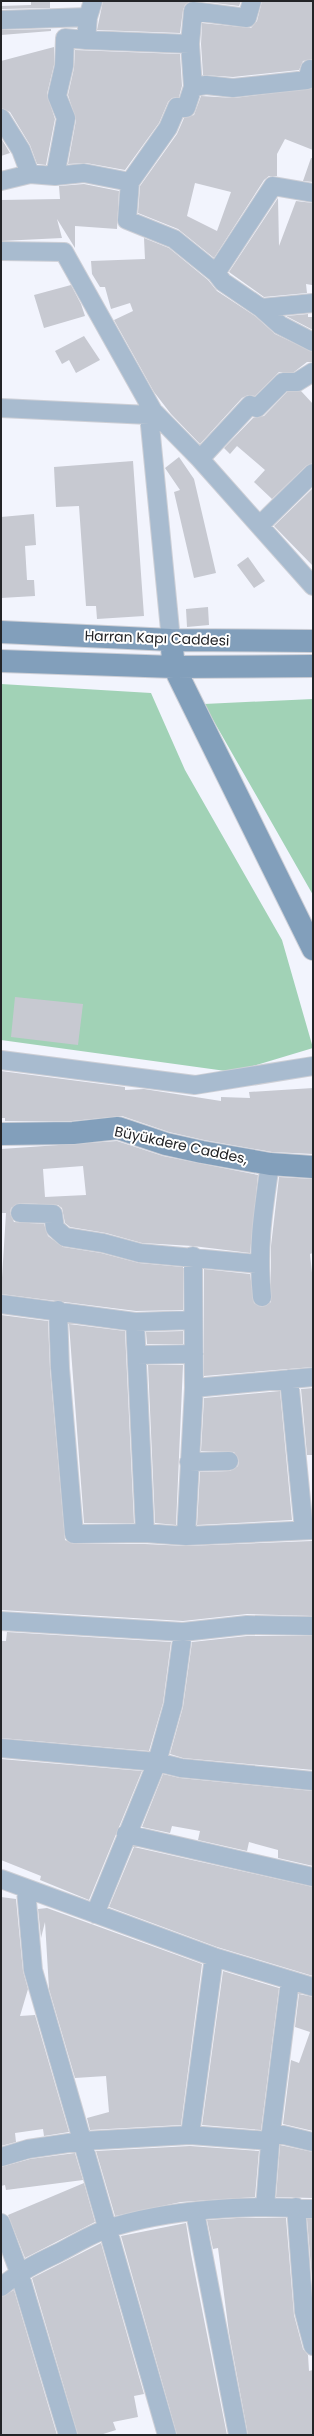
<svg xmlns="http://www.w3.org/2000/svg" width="314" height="2436" viewBox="0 0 314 2436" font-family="Poppins,sans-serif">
	<rect width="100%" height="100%" fill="#f2f4fd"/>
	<path fill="#a1d2b6" d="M1 684 151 693 185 770 282 940 313 1048 233 1072 1 1040Z
		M313 699V895L204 704Z"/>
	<path fill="#c7c9d1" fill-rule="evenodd" d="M31 1H50V8L1 9V6L31 5Z
		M103 1H191L185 5 183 10 180 33 97 30Z
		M198 1H241L239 6Z
		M262 1H313V59L303 61 299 70 233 77 203 75 201 44 202 23 251 28 257 21Z
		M51 29V31L1 35V30Z
		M54 47V65L47 94 55 119 46 165 37 164 30 145 10 112 1 108V61Z
		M75 50 180 54 182 86 179 97 172 98 168 102 159 123 125 170 86 163 68 164 76 120 68 95 74 68Z
		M313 88V150L285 139 277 154V176H269L264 180 214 258 178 229 138 213 140 186 177 134 184 118 194 115 201 96 234 98ZM195 183 231 192 217 231 187 216Z
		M1 138 10 153 1 156Z
		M311 158H313V182L303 181Z
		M84 184 119 191 117 229 75 226V248L57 219 62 238 1 241V200L60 199 59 186Z
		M278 198 279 246 296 201 313 203 312 285 306 284 307 293 264 297 229 272Z
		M144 238 169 248 208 280 217 291 255 316 275 334 313 352V362H307L294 372H279L255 396 248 395 242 398 200 444 171 414 154 392 114 320 133 311 130 303 111 309 105 287H100L92 274 91 261 145 259Z
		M71 285 81 304 85 316 44 328 34 295Z
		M308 314V317H313V330L286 316Z
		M84 336 100 360 76 373 69 360 62 364 55 351Z
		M301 391 313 404V463L306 466 272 499 254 482 265 470 237 446 230 454 224 448 253 418 264 416 287 392Z
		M179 457 194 479 216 573 194 578 174 492 180 490 165 468Z
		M133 461 144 616 97 619 96 606H86L79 506 56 507 54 467Z
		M313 488V566L274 526Z
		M34 514 36 545 25 546 27 580H34L35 596 1 598V517Z
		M248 557 265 581 254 588 237 565Z
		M208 607 209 625 187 627 186 609Z
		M15 997 83 1004 78 1045 11 1037Z
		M1 1071 125 1087V1090L144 1089 221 1101V1097L250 1098 249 1092 313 1088V1154L272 1152 204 1140 169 1132 122 1116 72 1121H5V1118H1Z
		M117 1141 163 1156 258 1175 250 1253 193 1246 142 1243 106 1233 70 1227 65 1223 62 1208 58 1205 20 1203 11 1208 10 1213 14 1222 44 1224 48 1236 63 1247 101 1253 139 1263 183 1267V1310L136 1311 1 1294 6 1213H1V1149ZM83 1166 86 1195 45 1197 43 1169Z
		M279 1177 313 1179V1253L310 1254 313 1282V1367L204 1376V1269L250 1274 254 1303 262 1307 271 1302V1246Z
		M1 1315 48 1321 50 1369 65 1540 74 1544H145L186 1546 312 1541 313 1616 247 1614 183 1621 1 1610Z
		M69 1324 125 1331 134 1523H84Z
		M183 1331V1344H147L146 1332Z
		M148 1365H183L176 1525 155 1523Z
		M313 1388V1455H307L301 1389Z
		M280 1391 292 1520 197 1525 200 1472 230 1471 238 1466 239 1461 234 1452 201 1451 204 1398Z
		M7 1632 171 1642 163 1703 149 1751 1 1738V1641H6Z
		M247 1636H313V1770L183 1758 170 1754 183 1707 192 1642Z
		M1 1759 142 1771 89 1900 40 1880 41 1876 1 1860Z
		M163 1774 180 1778 313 1791V1866L278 1858V1850L249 1842 247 1851 198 1840 200 1831 172 1826 170 1833 142 1827Z
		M134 1847 313 1887V1976L217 1947 109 1907Z
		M1 1897 16 1899 23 1971 28 1989 20 2016 35 2015 69 2132 44 2136 43 2129 15 2133 16 2142 1 2146Z
		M47 1908 202 1964 181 2125 90 2130 87 2118 109 2112 106 2076 75 2078 49 1989 45 1922 41 1938 38 1909Z
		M223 1971 279 1988 261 2130 202 2125Z
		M299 1994 313 1997V2131L283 2124 291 2060 299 2063 310 2032 295 2027Z
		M280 2145 313 2152V2198L276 2197Z
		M190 2146 259 2151 255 2197 181 2202 115 2216 96 2151Z
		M75 2153 83 2180 6 2190 5 2185 1 2186V2167L30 2159Z
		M84 2183 95 2222 25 2258 8 2215Z
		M237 2218H286L294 2315 303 2349 308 2355 309 2371 313 2370V2435H248L229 2333 218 2248 213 2249 207 2220Z
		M307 2219H313V2292Z
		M186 2223 191 2254 227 2435H177L121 2236Z
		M101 2243 144 2394 134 2396 138 2417 113 2422 116 2430 100 2435H78L32 2278Z
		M14 2290 57 2435H1V2297Z"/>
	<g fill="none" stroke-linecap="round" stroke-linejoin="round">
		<g stroke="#cdcfd6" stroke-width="20">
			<path id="street" d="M1 20 88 17
				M86 40 190 44 193 87 186 108 177 107 168 128 130 182 127 220 174 239 216 273 223 282 261 308 313 303
				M190 44 193 11 247 18 252 1
				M193 87 206 85 233 88 307 80 310 69 313 70
				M1 118 21 150 30 174
				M55 176 66 118 57 96 64 66 65 38 86 40 88 17 93 1
				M1 181 30 174 55 176 84 173 130 182
				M1 251 64 252 153 411 200 459 313 586
				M216 273 273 186 313 193
				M261 308 280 325 313 342
				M1 408 149 415
				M153 411 149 415 171 640
				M200 459 250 405 257 408 283 382H297L313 372
				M260 525 313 473
				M1 1060 195 1085 313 1066
				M20 1213 53 1214 55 1228 65 1237 103 1243 140 1253 259 1264
				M262 1297C257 1248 263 1212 270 1164
				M1 1304 135 1322 193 1320
				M58 1310 60 1368 74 1534 145 1533 186 1536 313 1530
				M135 1322 145 1533
				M137 1355 194 1354
				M289 1379 304 1530
				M194 1388 313 1377
				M189 1462 229 1461
				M186 1536 194 1388 193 1256
				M1 1621 183 1632 247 1625 313 1626
				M1 1748 157 1762 181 1768 313 1781
				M126 1834 313 1877
				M1 1879 214 1957 313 1987
				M26 1890 33 1970 167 2435
				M95 1914 157 1762 173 1705 183 1632
				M271 2132 313 2142
				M190 2135 214 1957
				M1 2157 28 2149 82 2141 190 2135 270 2141
				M265 2207 271 2132 290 1981
				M296 2207 304 2312 313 2346
				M195 2212 238 2435
				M1 2223 19 2272 68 2435
				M1 2287C19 2272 37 2263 58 2253 74 2245 91 2234 107 2229 167 2209 251 2204 313 2209"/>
		</g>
		<g stroke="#cdcfd6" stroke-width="24">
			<path id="secondary" d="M1 632 171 640 313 641
				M171 640 174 667 313 949
				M1 661 174 667 313 666
				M1 1134 73 1133 118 1128 166 1144 202 1152 270 1164 313 1167"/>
		</g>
		<use href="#street" stroke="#a8bbcf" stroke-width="18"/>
		<use href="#secondary" stroke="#829fbb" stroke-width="22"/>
	</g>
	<g text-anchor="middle" stroke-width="4" stroke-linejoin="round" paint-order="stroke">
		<g font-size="14" fill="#232427" stroke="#fff">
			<text transform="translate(157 638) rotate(2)" y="5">Harran Kapı Caddesi</text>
			<text transform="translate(181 1145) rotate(12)" y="5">Büyükdere Caddes,</text>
		</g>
	</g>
	<rect width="314" height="2436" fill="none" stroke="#232427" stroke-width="4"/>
</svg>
